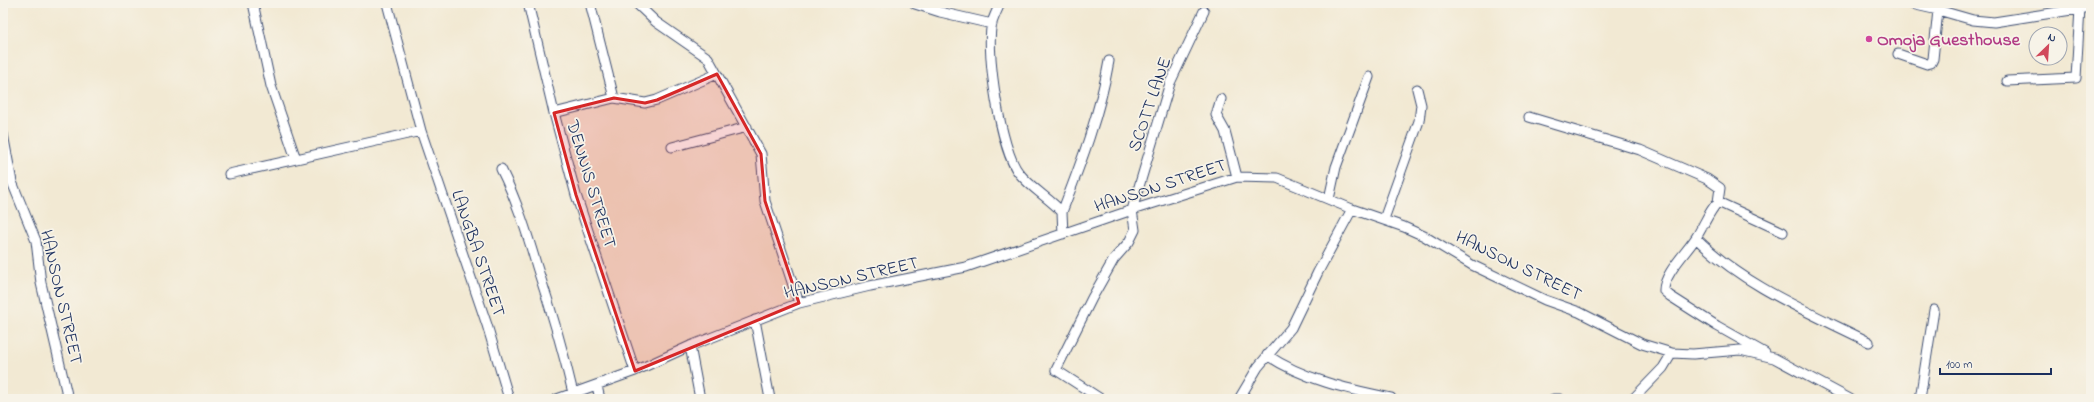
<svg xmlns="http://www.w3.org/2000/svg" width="2094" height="402" viewBox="0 0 2094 402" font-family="'Indie Flower',sans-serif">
	<rect width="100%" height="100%" fill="#f7f3e8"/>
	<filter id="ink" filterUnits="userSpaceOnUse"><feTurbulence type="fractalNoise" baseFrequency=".025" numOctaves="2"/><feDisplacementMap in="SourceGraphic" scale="8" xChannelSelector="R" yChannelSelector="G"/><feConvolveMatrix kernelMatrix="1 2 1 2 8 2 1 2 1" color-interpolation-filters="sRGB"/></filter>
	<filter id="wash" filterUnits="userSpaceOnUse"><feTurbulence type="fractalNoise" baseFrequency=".012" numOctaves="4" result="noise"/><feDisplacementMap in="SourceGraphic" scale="16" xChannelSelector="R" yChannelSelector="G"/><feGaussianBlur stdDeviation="0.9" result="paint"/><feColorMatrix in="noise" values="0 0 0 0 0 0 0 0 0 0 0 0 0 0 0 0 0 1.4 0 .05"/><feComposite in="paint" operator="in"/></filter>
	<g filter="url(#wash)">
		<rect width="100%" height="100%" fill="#f2e9d3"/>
	</g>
	<g filter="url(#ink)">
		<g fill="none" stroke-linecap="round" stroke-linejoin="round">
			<g stroke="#3b4b70" stroke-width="11">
				<path id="minor" d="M253 3 271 86 296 159
					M387 3 421 131
					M528 3 554 113 576 195 635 371
					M590 3 614 98
					M636 3 656 22 708 58 749 132 761 154 765 201 799 303
					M1000 3C998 9 994 16 992 23 985 50 1001 152 1019 173 1031 188 1049 198 1062 212L1063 234
					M1940 3 1938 10 1973 20 1994 22 2091 7
					M915 4 940 12 992 24
					M1898 54 1927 64 1931 63 1933 59 1938 10 1907 3
					M2007 81 2076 78 2080 8
					M1221 99 1216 115 1225 131 1237 177
					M554 113 614 98 645 103 657 100 717 74
					M1529 117 1640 150 1707 179 1720 188 1718 202
					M3 134 12 182 36 241 41 283 68 399
					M672 147 747 127
					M501 169C517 201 527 233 537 267 551 309 563 350 573 393
					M229 174 421 131 487 325 509 399
					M1329 199 1336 167 1369 77
					M1062 212C1081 163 1100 113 1109 61
					M1384 219 1419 121 1421 105 1417 89
					M1696 238C1744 286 1809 312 1869 342
					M755 320 770 399
					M690 346 700 399
					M1765 353 1717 326 1670 296 1664 291C1663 274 1689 250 1697 236 1704 225 1709 211 1718 202L1783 232
					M1267 355C1304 380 1348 389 1391 398
					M597 386 600 399
					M557 399 635 371 690 346 799 303 870 286 966 267 1132 210 1237 177 1277 178 1352 209 1404 227 1424 236 1472 265 1545 300 1579 312 1642 344 1672 353 1693 354 1740 350 1774 358 1850 399
					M1101 399 1056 370 1092 298 1114 259 1129 242 1135 230 1132 210 1170 83 1204 11
					M1239 399 1258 367 1291 328 1318 272 1352 209
					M1553 399H1560
					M1633 399 1663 368 1672 353
					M1920 399 1934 310"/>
			</g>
			<use href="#minor" stroke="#fff" stroke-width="9"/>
		</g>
	</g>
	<path fill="#d62828" fill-opacity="0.2" stroke="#d62828" stroke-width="3" stroke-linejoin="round" d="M717 74 761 154 765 201 799 303 635 371 576 195 554 113 614 98 645 103 657 100Z"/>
	<circle fill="#d1479c" stroke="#f7f3e8" stroke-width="1.5" cx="1869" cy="39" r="4"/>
	<g text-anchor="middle" stroke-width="3.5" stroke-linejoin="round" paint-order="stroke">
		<g font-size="18" font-weight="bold" fill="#b23c85" stroke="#f7f3e8" text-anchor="start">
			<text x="1877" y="45">Omoja Guesthouse</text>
		</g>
		<g font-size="18" fill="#1b2f5e" stroke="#f7f3e8">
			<text transform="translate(1149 104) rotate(-71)" y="6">SCOTT LANE</text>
			<text transform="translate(592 184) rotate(73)" y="6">DENNIS STREET</text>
			<text transform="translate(1160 185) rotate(-18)" y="6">HANSON STREET</text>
			<text transform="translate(479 253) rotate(71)" y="6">LANGBA STREET</text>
			<text transform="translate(1519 265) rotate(26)" y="6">HANSON STREET</text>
			<text transform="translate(851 277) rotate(-13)" y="6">HANSON STREET</text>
			<text transform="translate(62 297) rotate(77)" y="6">HANSON STREET</text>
		</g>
	</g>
	<rect width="2094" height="402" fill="none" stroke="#f7f3e8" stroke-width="16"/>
	<g transform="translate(2048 46) rotate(25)"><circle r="19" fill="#f7f3e8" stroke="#9fa5b1"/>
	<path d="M0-3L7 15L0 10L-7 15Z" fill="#d1495b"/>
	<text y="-6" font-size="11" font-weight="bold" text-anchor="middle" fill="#1b2f5e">N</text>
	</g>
	<path d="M1940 368v6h111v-6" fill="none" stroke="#1b2f5e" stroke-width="2"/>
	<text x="1946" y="368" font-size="12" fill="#1b2f5e" stroke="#f7f3e8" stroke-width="3" paint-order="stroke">100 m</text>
</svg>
